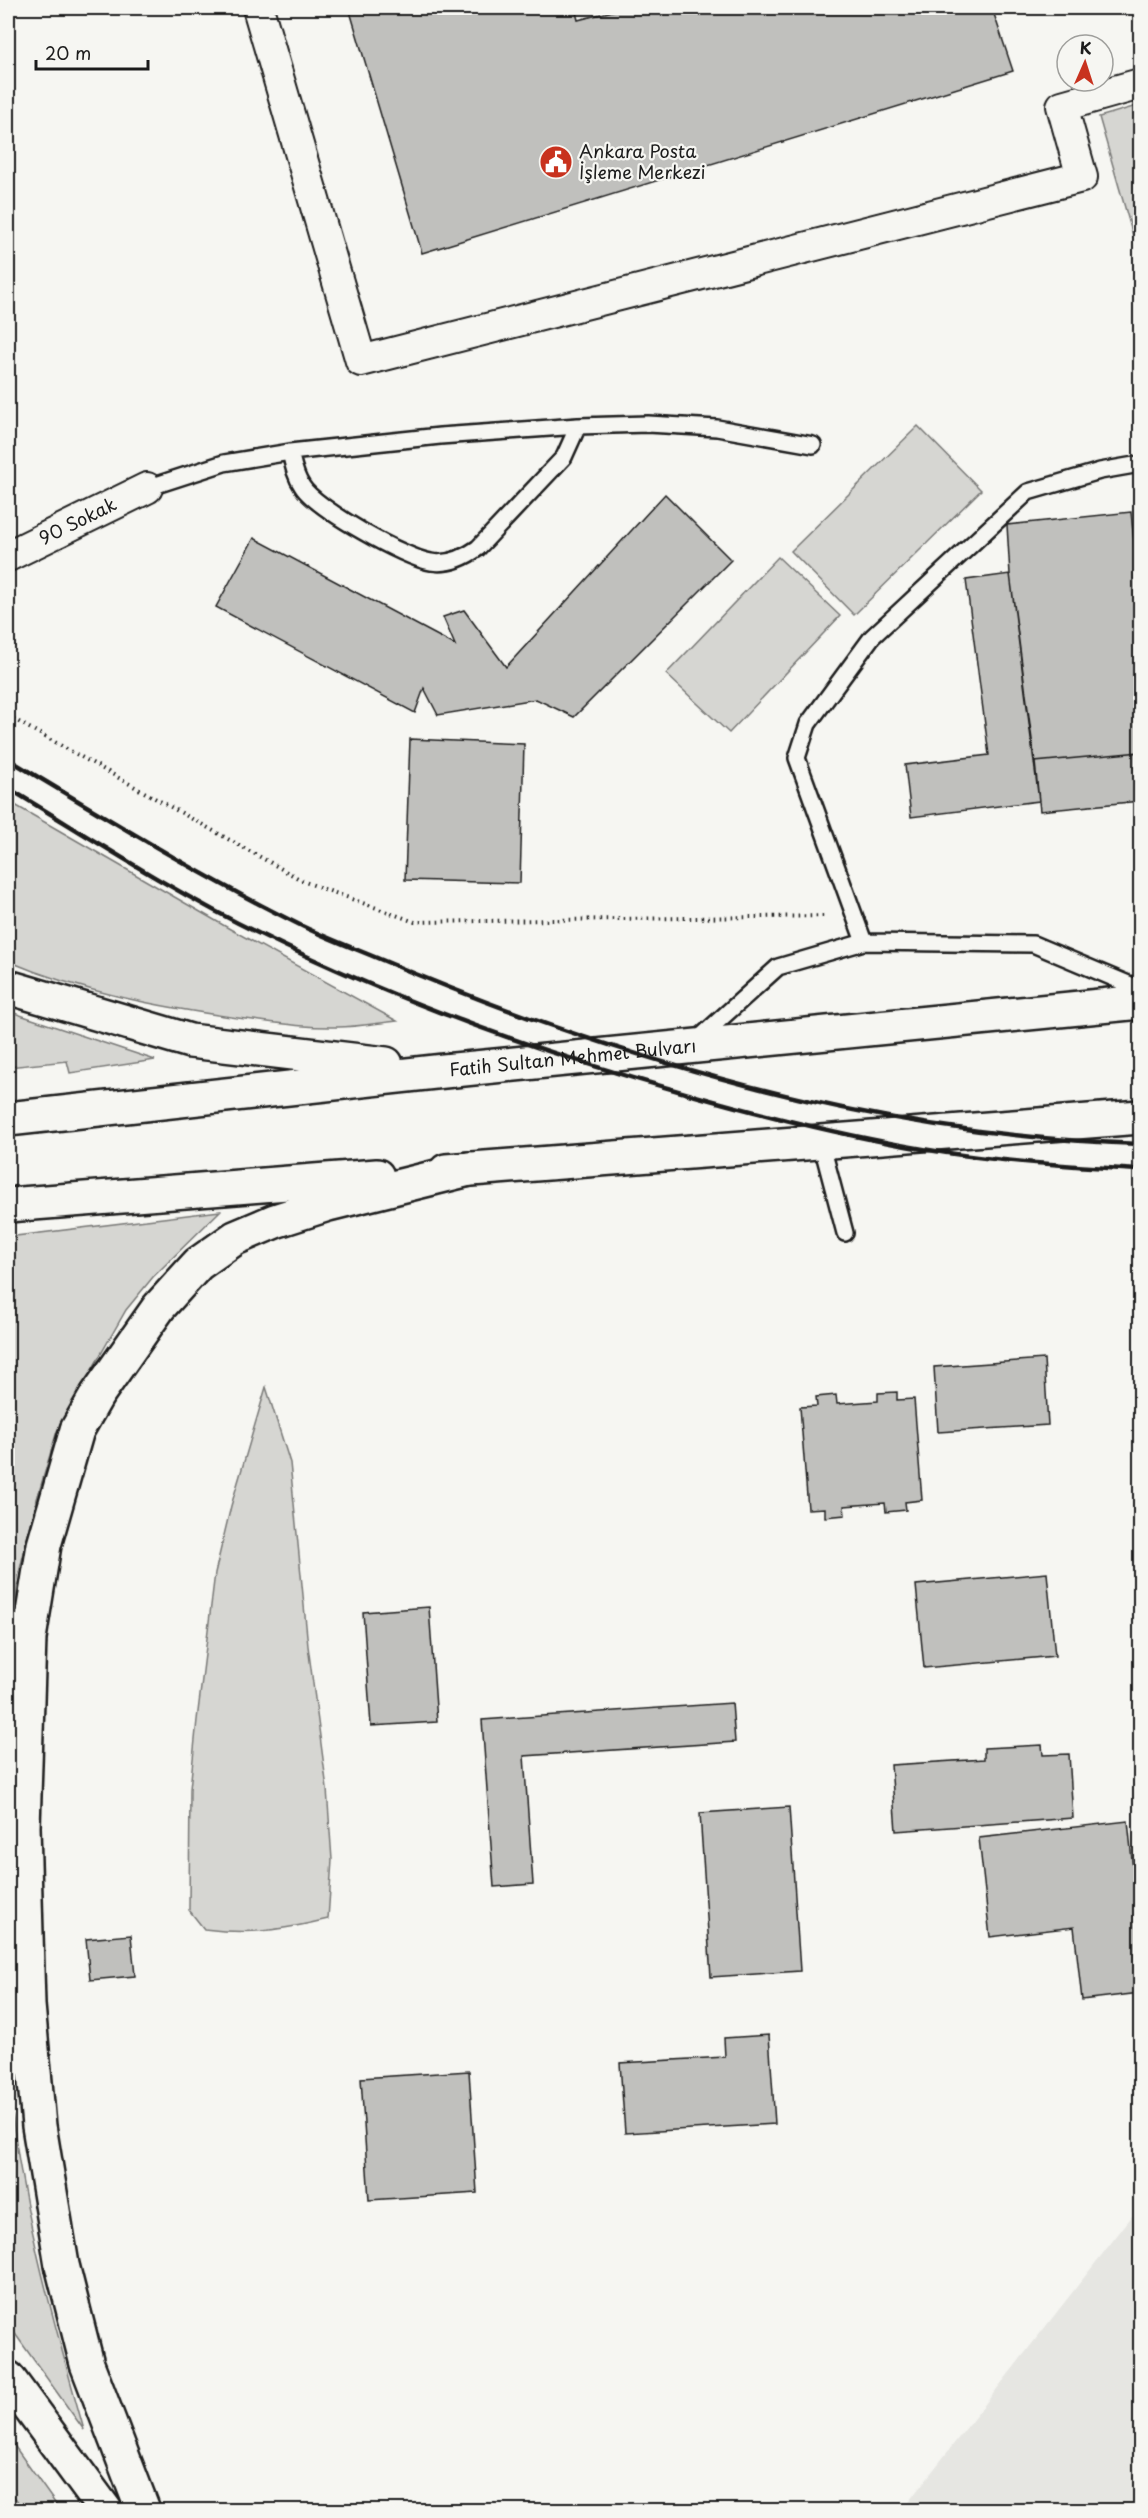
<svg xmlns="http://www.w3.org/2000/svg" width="1148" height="2518" viewBox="0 0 1148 2518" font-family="'Playpen Sans',sans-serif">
	<rect width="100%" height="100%" fill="#f6f6f2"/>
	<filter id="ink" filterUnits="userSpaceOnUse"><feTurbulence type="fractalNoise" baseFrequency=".0167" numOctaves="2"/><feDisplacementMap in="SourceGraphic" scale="12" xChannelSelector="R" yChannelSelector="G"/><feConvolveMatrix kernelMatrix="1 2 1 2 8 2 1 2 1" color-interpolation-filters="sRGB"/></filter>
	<g filter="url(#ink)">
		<path fill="#e6e6e2" d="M1140 2206V2510H902Z"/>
		<path fill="#d6d6d2" stroke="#797977" stroke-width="1.5" d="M1140 105V260L1099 117Z
			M918 426 981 490 854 615 791 551Z
			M778 557 840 616 729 733 666 674Z
			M8 801 230 929 397 1021C377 1023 357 1027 338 1027 304 1028 270 1022 238 1018 159 1007 81 992 8 961Z
			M8 1011 155 1060 70 1073 67 1061 8 1067Z
			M220 1211 153 1277 126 1310 57 1431 37 1499 18 1577 8 1709V1237Z
			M266 1387 290 1463 308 1646 327 1789 332 1860 328 1919C281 1930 252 1935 204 1929L189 1910 190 1789 197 1720 215 1573 231 1506Z
			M8 2074C18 2195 51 2313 84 2430L8 2324Z
			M8 2437 60 2510H24L8 2488Z"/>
		<path fill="#c0c0bd" stroke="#1c1c1c" stroke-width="1.5" d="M349 8H575L578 20 624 8H992L1013 71 422 253Z
			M665 494 731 560 574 717 536 699 438 715 424 688 415 713 216 607 254 538 455 645 443 617 464 610 506 667Z
			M1131 512 1140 602V752L1035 762 1010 574 1007 525Z
			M1010 574 1039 801 911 817 905 765 989 755 966 580Z
			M410 739 524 744 520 883 405 880Z
			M1140 752V801L1040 811 1035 762Z
			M1140 1296V1335L1136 1297Z
			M1044 1359 1048 1425 938 1432 934 1367Z
			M897 1392V1400L914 1399 922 1500 905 1502 906 1510 886 1512 885 1503 844 1506 845 1515 825 1517V1508L808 1509 800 1407 817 1406 816 1397 836 1395 837 1404 878 1401V1393Z
			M1047 1573 1055 1656 924 1668 916 1585Z
			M429 1607 437 1722 371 1726 363 1612Z
			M732 1703 735 1742 524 1756 533 1884 494 1887 482 1720Z
			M1042 1745 1043 1755 1069 1754 1073 1818 896 1831 891 1765 984 1759V1748Z
			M789 1807 800 1971 711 1977 700 1813Z
			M1128 1821 1140 1937V1993L1082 2000 1074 1927 990 1937 979 1838Z
			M131 1935 135 1976 90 1980 86 1939Z
			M769 2035 775 2124 625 2133 620 2063 725 2057 724 2038Z
			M469 2071 477 2193 369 2200 361 2078Z"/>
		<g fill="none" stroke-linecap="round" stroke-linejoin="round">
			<g stroke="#1c1c1c" stroke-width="20">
				<path id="service" d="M290 452C293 464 295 476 302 486 315 508 406 559 431 562 449 565 464 558 478 548L564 457 578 426
					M147 488 224 463 290 452 440 436 578 426 648 424 717 428 813 445
					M864 942 797 758 808 724 872 637 1028 492 1100 471 1140 464
					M696 1041 778 967 864 942 1033 944 1140 989
					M821 1142 845 1233"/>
			</g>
			<g stroke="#1c1c1c" stroke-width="34">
				<g id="minor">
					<path d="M258 8 361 361 1082 177 1062 106 1140 84"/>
					<path id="s1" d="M8 556 147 488"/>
				</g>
			</g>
			<g stroke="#1c1c1c" stroke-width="38">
				<path id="primary" d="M8 2378 105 2510"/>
			</g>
			<g stroke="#1c1c1c" stroke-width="38">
				<g id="trunk">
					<path d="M8 987 190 1041 386 1064"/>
					<path id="s2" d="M8 1119 444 1071 1140 1002"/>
					<path d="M446 1171 1140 1117"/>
					<path d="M8 1205 377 1176"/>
					<path d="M143 2510 87 2364 62 2265 39 2126 28 2005 23 1827 29 1638 44 1545 77 1430 97 1395 159 1307 198 1264 235 1238 275 1221 328 1204 469 1169"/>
				</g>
			</g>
			<path stroke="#1c1c1c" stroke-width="4" stroke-dasharray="1.5 4.5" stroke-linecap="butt" d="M8 716 305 882 415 922 826 916"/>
			<use href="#service" stroke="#f6f6f2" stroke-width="15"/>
			<use href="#minor" stroke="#f6f6f2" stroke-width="30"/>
			<use href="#primary" stroke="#f6f6f2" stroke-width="33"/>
			<use href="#trunk" stroke="#f6f6f2" stroke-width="33"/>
			<path stroke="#1c1c1c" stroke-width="4.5" d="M8 759C105 817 202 877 304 927 329 939 356 949 382 960 439 984 495 1006 552 1026 749 1094 932 1137 1140 1144
				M8 788C91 838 173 892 260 934 398 1002 544 1054 692 1095 785 1121 881 1145 977 1157 1031 1164 1086 1167 1140 1170"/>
		</g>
	</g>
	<defs>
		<g id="civic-disc" transform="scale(1.725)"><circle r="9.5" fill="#c8321e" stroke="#f6f6f2"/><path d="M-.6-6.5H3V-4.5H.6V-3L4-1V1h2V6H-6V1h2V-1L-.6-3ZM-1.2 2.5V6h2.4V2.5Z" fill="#fff"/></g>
	</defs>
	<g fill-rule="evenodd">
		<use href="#civic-disc" x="556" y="162"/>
	</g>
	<g text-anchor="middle" stroke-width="4.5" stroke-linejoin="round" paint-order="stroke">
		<g font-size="18" fill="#1c1c1c" stroke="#f6f6f2" text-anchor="start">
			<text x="579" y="158">Ankara Posta<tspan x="579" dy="21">İşleme Merkezi</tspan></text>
		</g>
		<g font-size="18" fill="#1c1c1c" stroke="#f6f6f2">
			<text dy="6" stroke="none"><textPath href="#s1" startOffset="78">90 Sokak</textPath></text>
			<text dy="6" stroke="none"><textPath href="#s2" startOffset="568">Fatih Sultan Mehmet Bulvarı</textPath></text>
		</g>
	</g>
	<rect width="1148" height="2518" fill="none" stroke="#f6f6f2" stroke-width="30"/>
	<rect x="15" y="15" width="1118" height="2488" fill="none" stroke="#1c1c1c" stroke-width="2" filter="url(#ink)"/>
	<g transform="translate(1085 63) rotate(3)"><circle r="28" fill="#f6f6f2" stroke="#9f9f9c" stroke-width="1.5"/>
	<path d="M0-4.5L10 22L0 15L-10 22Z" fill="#c8321e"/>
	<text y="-9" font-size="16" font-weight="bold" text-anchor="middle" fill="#1c1c1c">K</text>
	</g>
	<path d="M36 60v9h112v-9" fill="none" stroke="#1c1c1c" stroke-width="3"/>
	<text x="45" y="60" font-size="18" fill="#1c1c1c" stroke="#f6f6f2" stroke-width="4.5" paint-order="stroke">20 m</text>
</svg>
